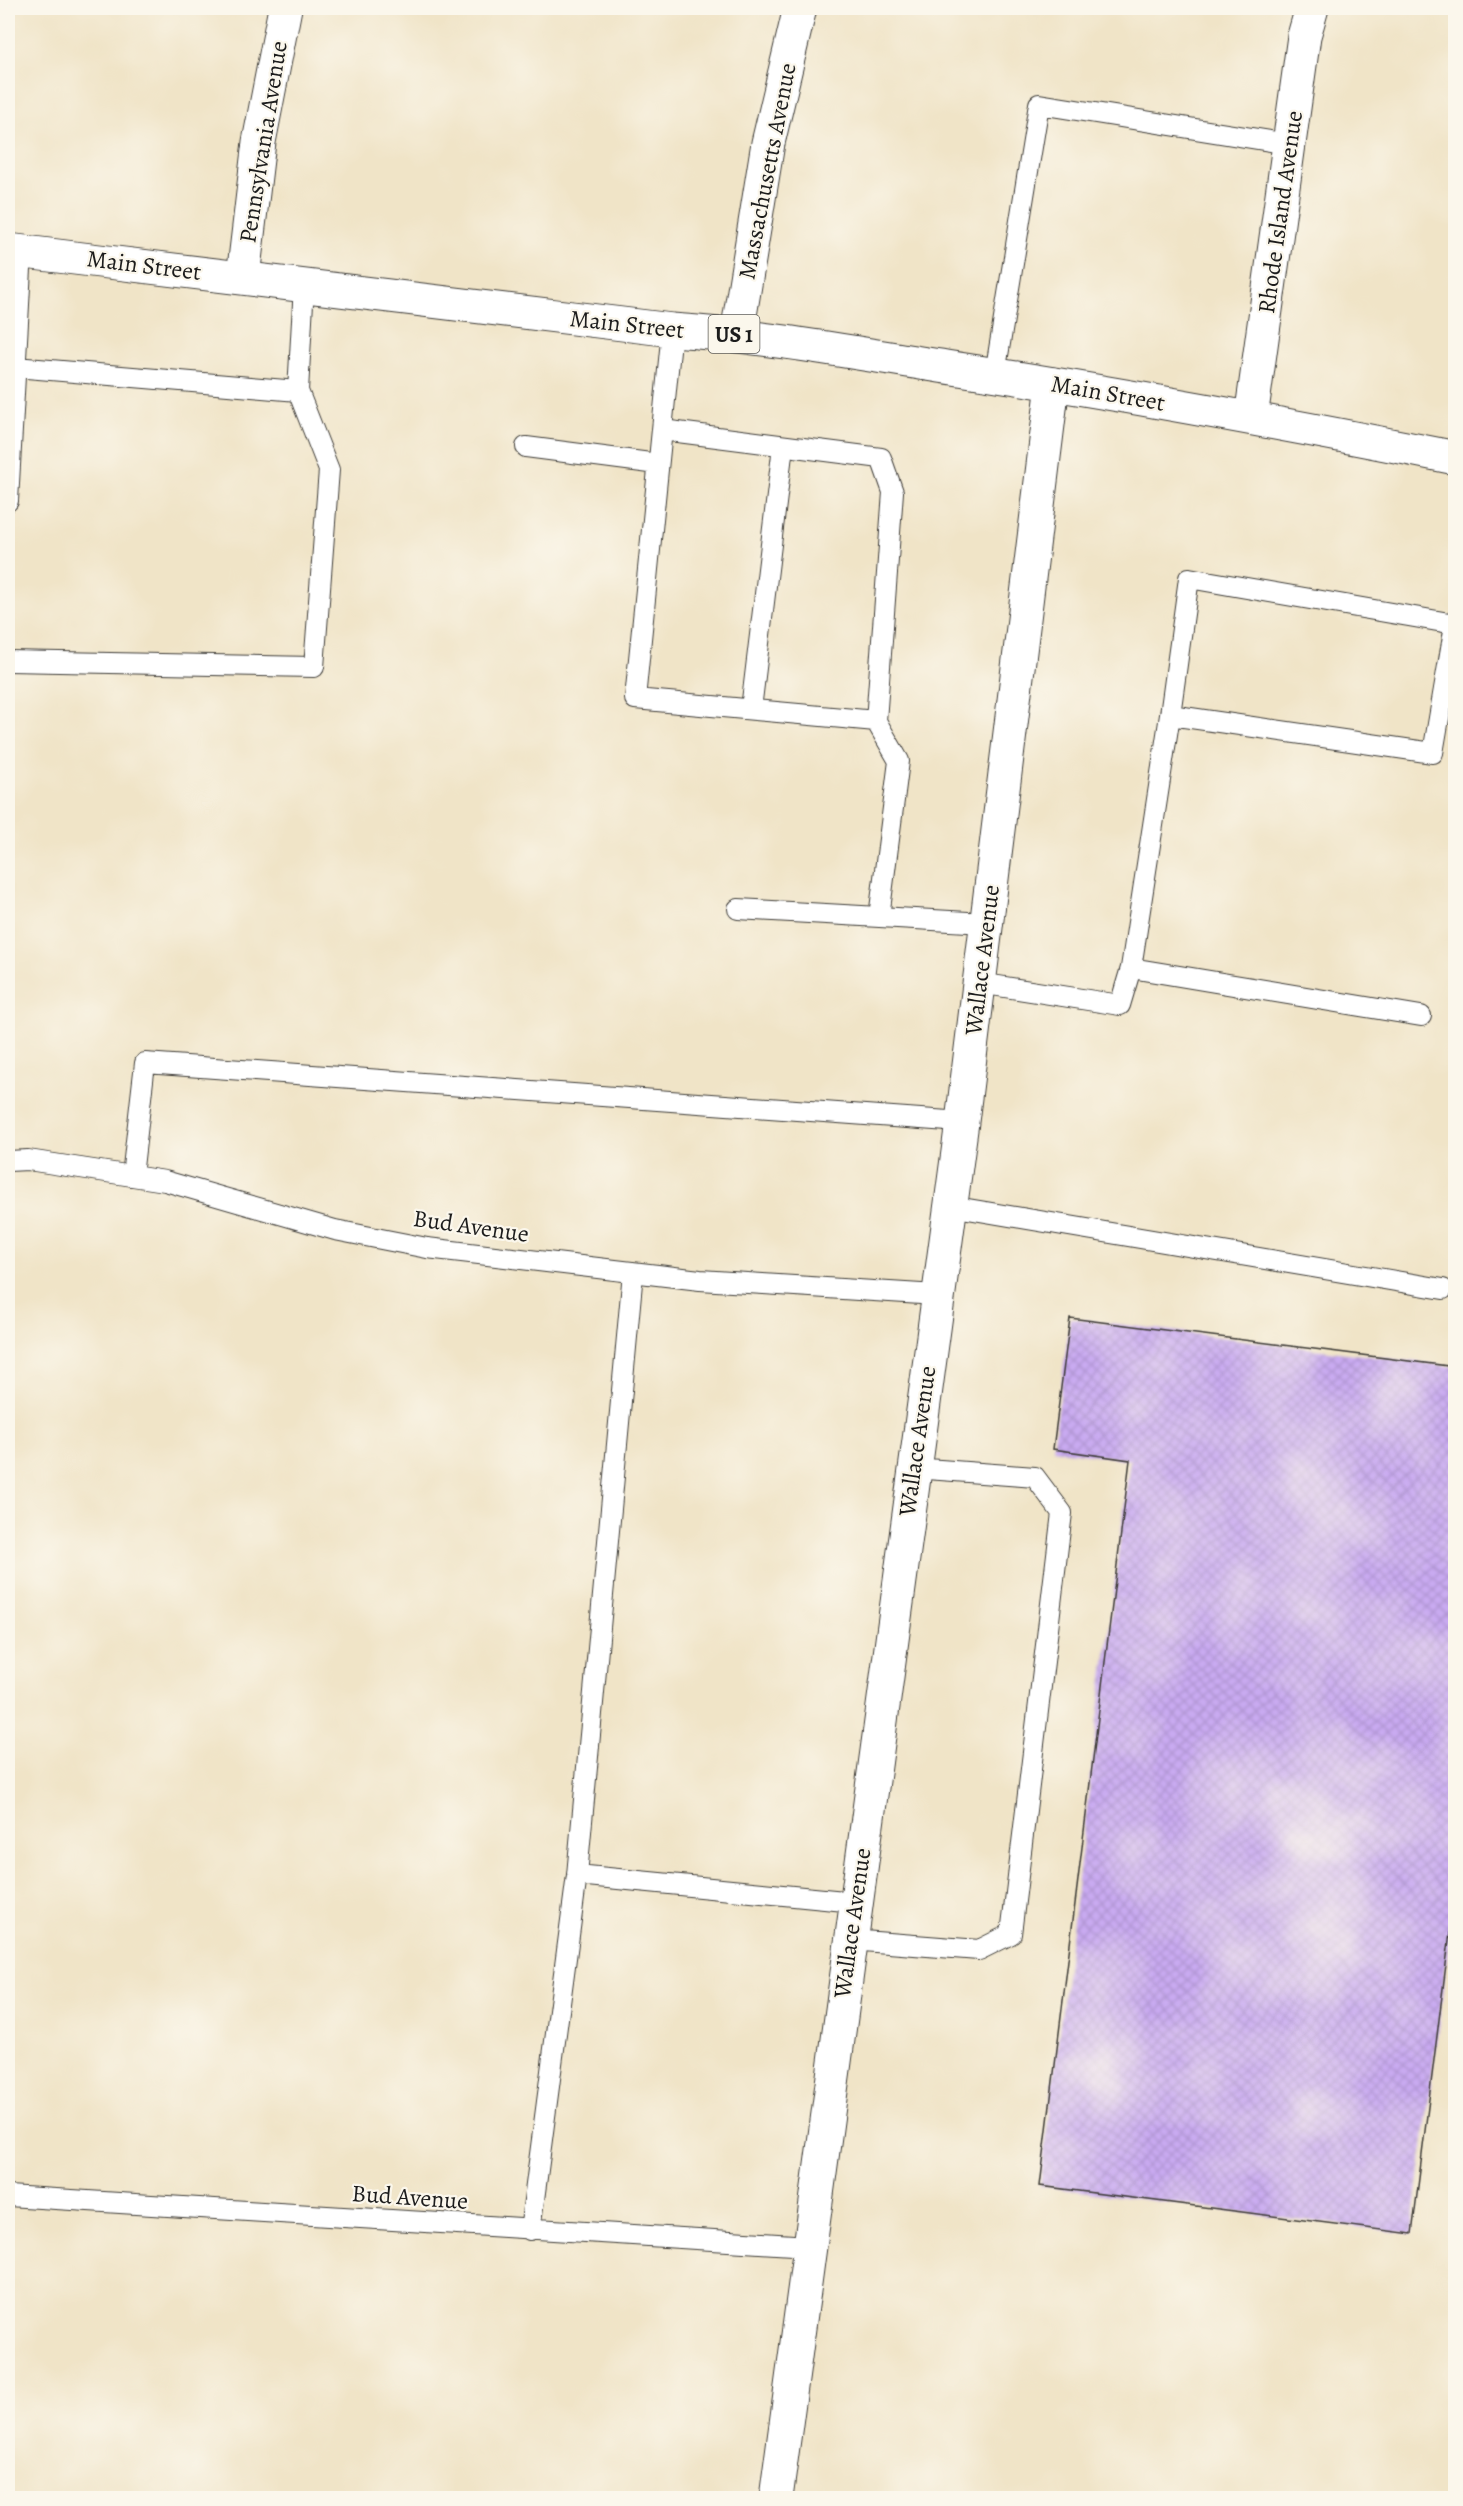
<svg xmlns="http://www.w3.org/2000/svg" width="1463" height="2506" viewBox="0 0 1463 2506" font-family="Alegreya,serif">
	<defs>
		<pattern id="building-cross-hatch" width="8" height="8" patternUnits="userSpaceOnUse" patternTransform="scale(1.5)"><rect width="8" height="8" fill="#c9aaf1"/><path d="M0 0l8 8M0 8l8-8" fill="none" stroke="#ac92ce"/></pattern>
	</defs>
	<rect width="100%" height="100%" fill="#fbf7ec"/>
	<filter id="ink" filterUnits="userSpaceOnUse"><feTurbulence type="fractalNoise" baseFrequency=".0167" numOctaves="2"/><feDisplacementMap in="SourceGraphic" scale="12" xChannelSelector="R" yChannelSelector="G"/><feConvolveMatrix kernelMatrix="1 2 1 2 8 2 1 2 1" color-interpolation-filters="sRGB"/></filter>
	<filter id="wash" filterUnits="userSpaceOnUse"><feTurbulence type="fractalNoise" baseFrequency=".008" numOctaves="4" result="noise"/><feDisplacementMap in="SourceGraphic" scale="24" xChannelSelector="R" yChannelSelector="G"/><feGaussianBlur stdDeviation="1.35" result="paint"/><feColorMatrix in="noise" values="0 0 0 0 0 0 0 0 0 0 0 0 0 0 0 0 0 1.4 0 .05"/><feComposite in="paint" operator="in"/></filter>
	<g filter="url(#wash)">
		<rect width="100%" height="100%" fill="#f0e4c7"/>
		<g id="blocks">
			<path fill="url(#building-cross-hatch)" d="M1070 1318 1456 1367V1885L1412 2234 1040 2186 1130 1460 1053 1449Z"/>
		</g>
	</g>
	<g filter="url(#ink)">
		<use href="#blocks" fill-opacity="0" stroke="#3c3a36" stroke-width="1.5"/>
		<g fill="none" stroke-linecap="round" stroke-linejoin="round">
			<g stroke="#3c3a36" stroke-width="22">
				<path id="service" d="M672 330 635 699 876 721 899 761 879 917
					M15 367 298 391
					M995 374 1039 104 1289 144
					M662 430 881 458 893 492 876 721
					M526 447 658 464
					M8 501 22 251
					M8 661 314 667 329 470 298 391 304 285
					M751 709 783 446
					M1170 715 1189 578 1455 624
					M738 909 986 923
					M1131 968 1421 1016
					M979 983 1120 1005 1131 968 1170 715 1433 753 1456 619
					M8 1161 28 1160 165 1181 335 1230 427 1248 700 1280 937 1295
					M132 1176 145 1063 962 1122
					M950 1206 1443 1289
					M577 1875 855 1902
					M850 1940 979 1950 1011 1934 1062 1513 1035 1477 913 1468
					M8 2196 809 2246
					M530 2230 577 1875 633 1272"/>
			</g>
			<g stroke="#3c3a36" stroke-width="35">
				<path id="minor" d="M243 277 259 142 285 8
					M737 334 768 143 800 8
					M1251 418 1304 36 1312 8
					M776 2498 962 1122 1053 384"/>
			</g>
			<g stroke="#3c3a36" stroke-width="35">
				<path id="primary" d="M8 250 672 330C764 336 855 353 946 367 1117 393 1286 424 1456 458"/>
			</g>
			<use href="#service" stroke="#fff" stroke-width="20"/>
			<use href="#minor" stroke="#fff" stroke-width="33"/>
			<use href="#primary" stroke="#fff" stroke-width="33"/>
		</g>
	</g>
	<g text-anchor="middle" stroke-width="4.5" stroke-linejoin="round" paint-order="stroke">
		<rect fill="#fbf7ec" stroke="#5f5e5a" stroke-width="1.5" x="708.5" y="315" width="51" height="38" rx="4.5"/>
		<g font-size="22" font-weight="bold" fill="#1c1c1c">
			<text x="734" y="342">US 1</text>
		</g>
		<g font-size="24" fill="#1c1c1c" stroke="#fbf7ec">
			<text transform="translate(263 142) rotate(-81)" y="8">Pennsylvania Avenue</text>
			<text transform="translate(767 171) rotate(-79)" y="8">Massachusetts Avenue</text>
			<text transform="translate(1280 212) rotate(-82)" y="8">Rhode Island Avenue</text>
			<text transform="translate(144 265) rotate(7)" y="8">Main Street</text>
			<text transform="translate(627 324) rotate(6)" y="8">Main Street</text>
			<text transform="translate(1108 393) rotate(10)" y="8">Main Street</text>
			<text transform="translate(982 960) rotate(-83)" y="8">Wallace Avenue</text>
			<text transform="translate(471 1226) rotate(8)" y="8">Bud Avenue</text>
			<text transform="translate(917 1441) rotate(-82)" y="8">Wallace Avenue</text>
			<text transform="translate(852 1923) rotate(-82)" y="8">Wallace Avenue</text>
			<text transform="translate(410 2197) rotate(4)" y="8">Bud Avenue</text>
		</g>
	</g>
	<rect width="1463" height="2506" fill="none" stroke="#fbf7ec" stroke-width="30"/>
</svg>
